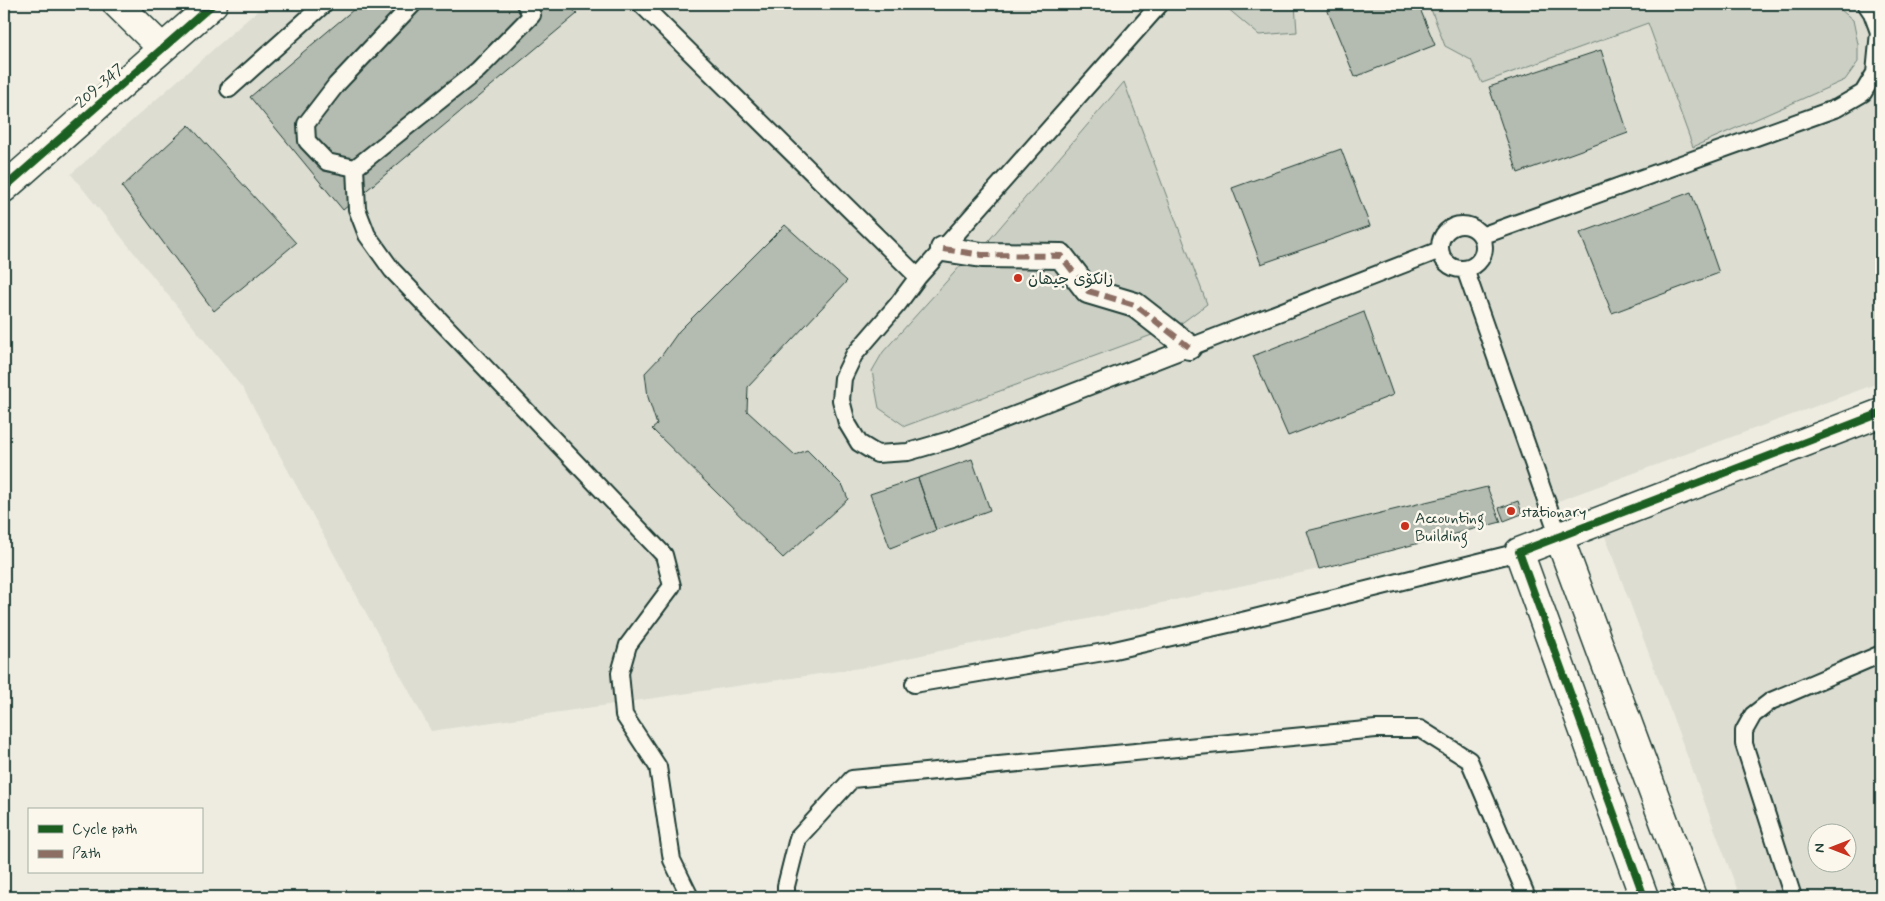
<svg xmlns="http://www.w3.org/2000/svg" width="1885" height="901" viewBox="0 0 1885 901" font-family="Mynerve,'Playpen Sans Arabic',sans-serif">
	<rect width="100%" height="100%" fill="#eeece1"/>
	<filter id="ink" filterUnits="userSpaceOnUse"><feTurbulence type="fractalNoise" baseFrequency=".02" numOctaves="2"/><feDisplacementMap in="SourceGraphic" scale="10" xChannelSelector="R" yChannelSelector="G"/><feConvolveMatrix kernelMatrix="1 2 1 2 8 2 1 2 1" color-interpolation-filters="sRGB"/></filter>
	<g filter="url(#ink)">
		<path fill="#ddddd2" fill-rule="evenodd" d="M265 4H1881V382L1504 521 1319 569 866 667 431 731 244 390 71 174Z
			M1881 425V897H1740L1603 531ZM1818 834H1848V864H1818Z"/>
		<path fill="#cbcfc4" stroke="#75867c" d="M1225 4H1295L1297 32 1259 35 1226 7Z
			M1429 4H1834L1853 20 1858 44V62L1845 80 1693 147 1648 23 1482 83 1471 60 1445 46Z
			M1124 82 1207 304 1175 328 1094 286 1071 250 984 246Z
			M963 263 1057 264 1080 295 1160 332 905 426 879 408 872 371 883 352Z"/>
		<path fill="#b4bbb0" stroke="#1f3d34" d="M360 4H568L577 14 343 210 250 97Z
			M1325 4H1418L1435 45 1355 77Z
			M1601 50 1628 133 1518 173 1489 87Z
			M189 125 296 243 214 311 122 187Z
			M1341 149 1370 226 1261 264 1232 188Z
			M1691 192 1719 273 1612 313 1580 233Z
			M785 225 847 281 748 387 747 411 795 455 807 450 843 486 848 499 783 558 652 429 657 425 648 397 645 373 662 355 679 331Z
			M1364 312 1393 395 1288 436 1253 356Z
			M972 459 990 510 936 530 918 478Z
			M918 478 936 530 890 548 870 494Z
			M1487 487 1501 522 1319 569 1307 531Z
			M1518 501 1522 514 1504 521 1499 508Z"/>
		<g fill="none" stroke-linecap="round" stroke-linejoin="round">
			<g stroke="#1f3d34" stroke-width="20">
				<path id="service" d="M413 4 336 85 306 124 307 141 327 162 355 168 478 70 532 15 525 4
					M641 4 918 277
					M1160 4 918 277 898 304 854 355 843 378 841 400 847 423 859 443 877 454 908 452 953 439 1440 250
					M229 89 324 4
					M355 168 357 209 367 235 392 270 664 555 672 586 628 645 620 673 624 715 658 767 672 860 690 897
					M1440 247a22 22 0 1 1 44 0a22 22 0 1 1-44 0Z
					M1481 236 1837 108 1863 93 1875 73 1879 32 1872 13 1866 4
					M1465 269 1559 537
					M914 684 1110 651 1246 620 1519 552
					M786 897V886L798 838 852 779 1376 729H1420L1469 760 1527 897
					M1793 897 1744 744V731L1753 715 1771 701 1881 654"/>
			</g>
			<g stroke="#1f3d34" stroke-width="28">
				<path id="pedestrian" d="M943 249 982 255 1061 256 1088 291 1135 305 1189 347"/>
			</g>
			<g stroke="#1f3d34" stroke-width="31">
				<path id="minor" d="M117 4 162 48
					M4 188 213 4
					M1559 537 1692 897
					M1644 897 1519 552 1881 413"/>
			</g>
			<use href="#service" stroke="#fbf7ec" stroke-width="16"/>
			<use href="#pedestrian" stroke="#fbf7ec" stroke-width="24"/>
			<use href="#minor" stroke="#fbf7ec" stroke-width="28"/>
			<path stroke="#8d6e63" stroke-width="6" stroke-dasharray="12 6" stroke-linecap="butt" d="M943 249 982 255 1061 256 1088 291 1135 305 1189 347"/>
			<g stroke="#fbf7ec" stroke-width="11">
				<path id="cycleway" d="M4 188 213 4
					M1644 897 1519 552 1881 413"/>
			</g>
			<use href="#cycleway" stroke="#1b5e20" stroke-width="8"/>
		</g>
	</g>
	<g fill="#c8321e" stroke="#fbf7ec" stroke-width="2">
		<circle cx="1018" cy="278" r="5"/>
		<circle cx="1511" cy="511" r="5"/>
		<circle cx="1405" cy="526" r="5"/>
	</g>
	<g text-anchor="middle" stroke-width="5" stroke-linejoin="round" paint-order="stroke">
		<g font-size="16" fill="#1f3d34" stroke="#fbf7ec">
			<text transform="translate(99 85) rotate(-41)" y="6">209-347</text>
		</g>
		<g font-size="16" fill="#1f3d34" stroke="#fbf7ec" text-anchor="start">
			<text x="1028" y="284">زانکۆی جیھان</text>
			<text x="1521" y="517">stationary</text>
			<text x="1415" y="523">Accounting<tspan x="1415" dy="18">Building</tspan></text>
		</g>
	</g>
	<rect width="1885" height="901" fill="none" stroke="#fbf7ec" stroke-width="20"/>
	<rect x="10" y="10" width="1865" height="881" fill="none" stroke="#1f3d34" stroke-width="2" filter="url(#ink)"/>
	<rect x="28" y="808" width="175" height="65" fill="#fbf7ec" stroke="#a3ada2"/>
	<rect x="38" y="825" width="25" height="8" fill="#1b5e20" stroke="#a3ada2"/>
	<text x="72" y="834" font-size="15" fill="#1f3d34">Cycle path</text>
	<rect x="38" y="850" width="25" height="8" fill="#8d6e63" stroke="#a3ada2"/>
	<text x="72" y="858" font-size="15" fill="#1f3d34">Path</text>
	<g transform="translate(1832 848) rotate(270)"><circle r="24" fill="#fbf7ec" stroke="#a3ada2"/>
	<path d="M0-4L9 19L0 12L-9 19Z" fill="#c8321e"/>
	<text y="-8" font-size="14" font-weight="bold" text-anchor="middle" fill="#1f3d34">N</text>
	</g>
</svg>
